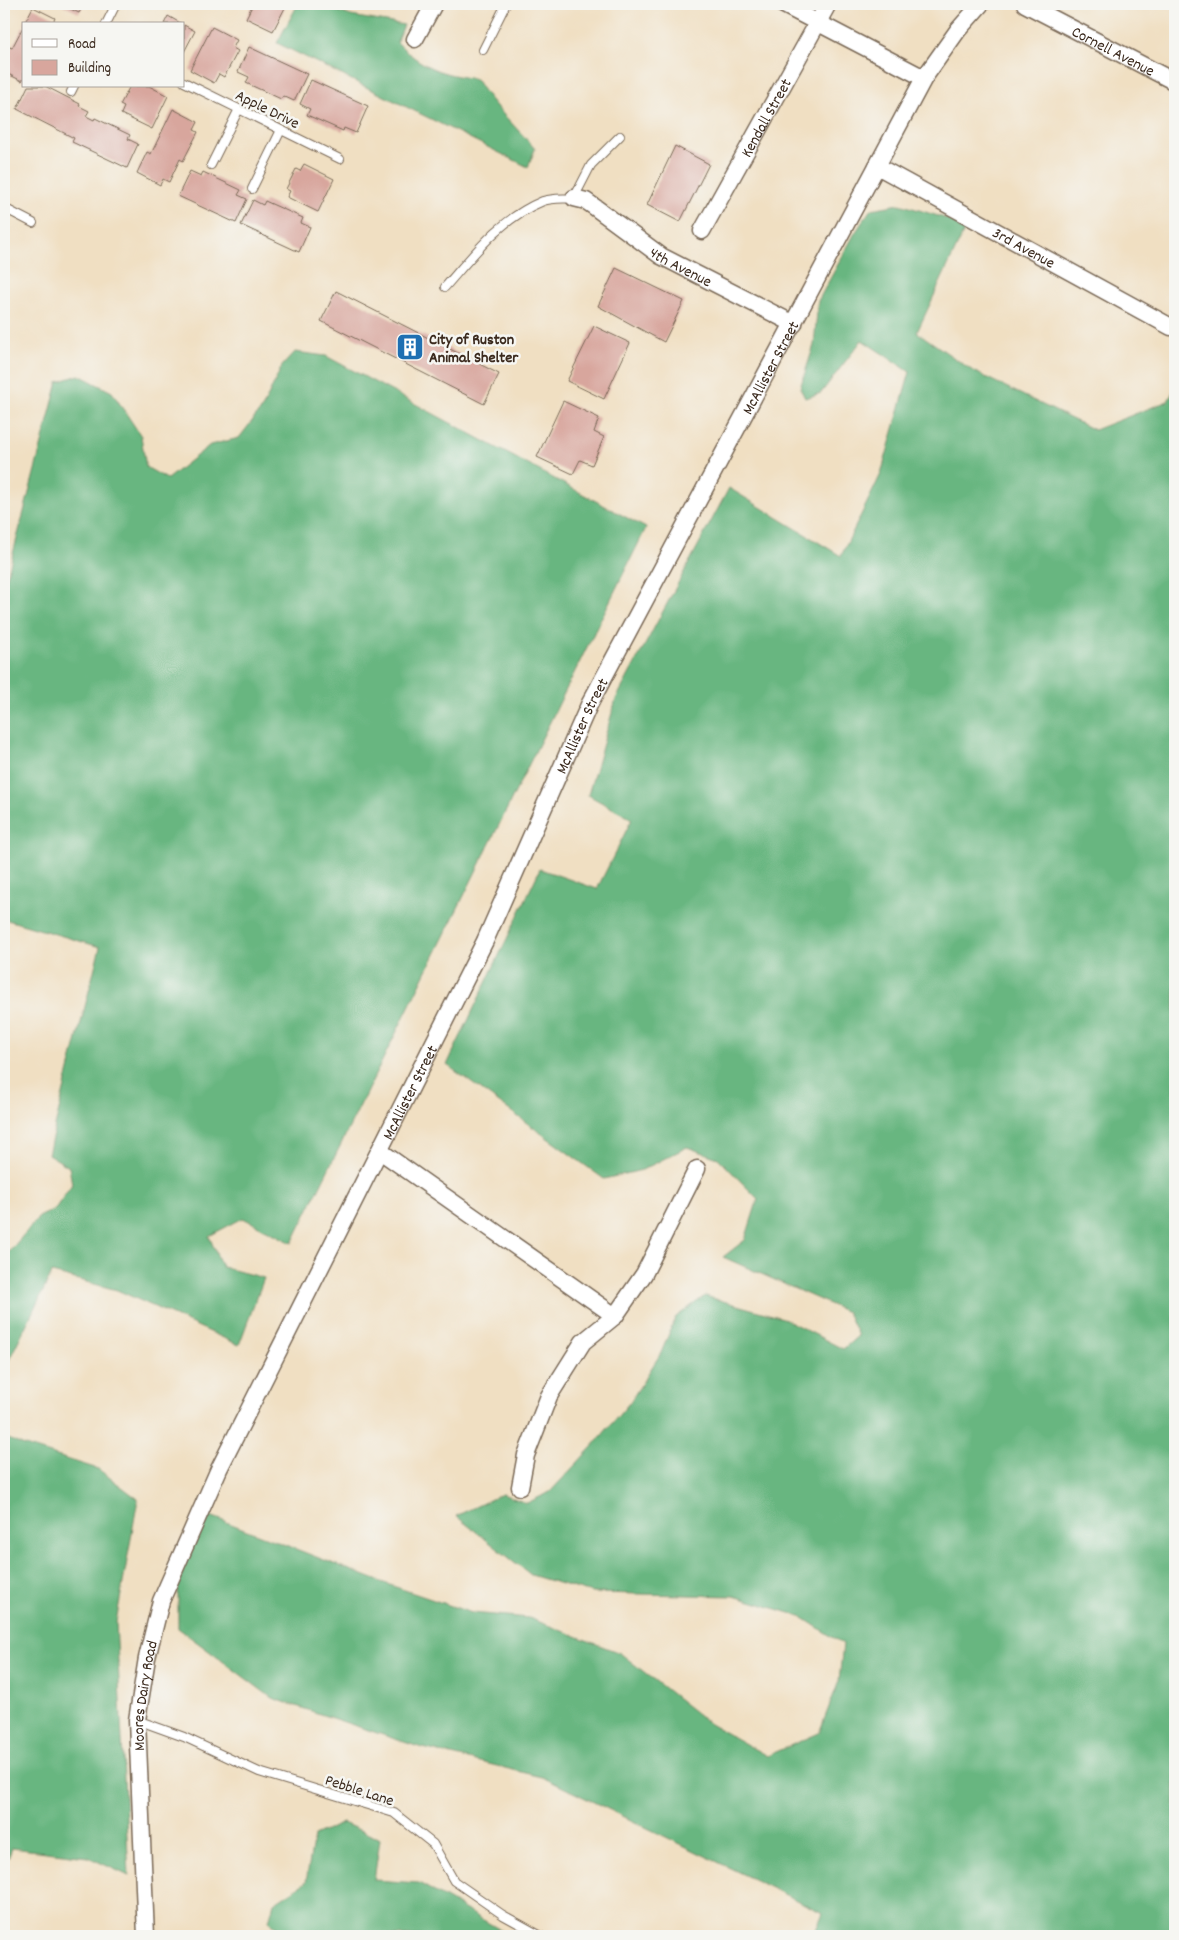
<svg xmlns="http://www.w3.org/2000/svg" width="1179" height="1940" viewBox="0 0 1179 1940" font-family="Dekko,sans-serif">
	<rect width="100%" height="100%" fill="#f6f6f2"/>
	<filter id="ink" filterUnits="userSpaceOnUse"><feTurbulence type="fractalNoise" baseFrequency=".02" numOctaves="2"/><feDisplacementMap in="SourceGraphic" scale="10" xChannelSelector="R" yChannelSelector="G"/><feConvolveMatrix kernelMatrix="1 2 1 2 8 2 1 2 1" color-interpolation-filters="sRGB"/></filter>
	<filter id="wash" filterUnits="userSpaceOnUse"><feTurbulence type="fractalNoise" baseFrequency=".0096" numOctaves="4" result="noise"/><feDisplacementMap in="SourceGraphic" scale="20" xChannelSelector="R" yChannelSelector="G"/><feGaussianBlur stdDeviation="1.12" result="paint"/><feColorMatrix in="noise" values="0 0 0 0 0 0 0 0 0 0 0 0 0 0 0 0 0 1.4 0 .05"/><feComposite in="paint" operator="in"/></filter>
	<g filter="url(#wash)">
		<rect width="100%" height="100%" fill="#f0dfc2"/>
		<path fill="#68b680" stroke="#52704f" d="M298 4H319L351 16 404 25 397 42C422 68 441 74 476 79 492 106 515 125 535 149L528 167 277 43Z
			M900 204 967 225 917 332 973 371 1094 430 1168 401 1175 388V1936H813L823 1913 542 1777 419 1747 272 1698 178 1628V1577L208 1515 381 1582 472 1613 529 1618 620 1653 710 1724 767 1756 819 1733 839 1681 843 1644 800 1616 734 1596 592 1593 531 1575 456 1516 502 1494 527 1503 550 1492 592 1447 630 1402 661 1353 676 1317 705 1296 783 1318 843 1349 858 1336 847 1312 723 1257 745 1240 758 1199 718 1158 687 1147 642 1170 604 1179 447 1065 540 869 597 889 632 819 588 795 616 699 729 488 841 556 881 474 910 372 862 340 821 393 805 398 800 388 814 345 818 301 855 233 871 209Z
			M295 352 326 356 646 528 292 1243 243 1218 209 1236 222 1267 264 1278 239 1345 117 1290 52 1273 4 1370V1262L8 1253 39 1217 55 1209 72 1184 69 1167 48 1154 100 947 4 919V588L58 382 79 375 112 392 141 436 146 467 167 479 210 445 239 438 263 407 282 366Z
			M4 1437 22 1445 98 1469 138 1499 116 1622 129 1876 88 1857 12 1848 4 1869Z
			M343 1823 380 1839 374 1880 419 1883 511 1936H289L269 1921 274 1903 306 1882 314 1836Z"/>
		<g id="blocks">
			<path fill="#d8a69d" d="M60 4H84L79 13Z
				M253 4H287L273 31 246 18Z
				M33 7 55 18 52 24H24Z
				M168 16 182 24H164Z
				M24 25V78L22 81 4 72V52L7 46 12 48Z
				M184 25 195 31 184 52Z
				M212 27 237 40 233 48 238 51 224 77 219 74 214 83 190 70Z
				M249 47 307 74 294 101 283 96 281 99 246 83 249 77 238 72Z
				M311 80 368 106 356 133 344 128 343 131 307 115 310 109 300 104Z
				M28 86H45L80 104 79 106 89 111 86 116 94 120 95 118 130 135 128 139 138 144 127 168 72 142 74 138 17 109Z
				M130 86H149L168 96 152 129 121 114 124 107 120 105Z
				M173 109 198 122 194 130 198 132 183 161 180 159 169 182 163 179 160 185 137 173 147 152 151 154Z
				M675 146 709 164 680 222 647 205Z
				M304 164 334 179 318 212 287 197 290 191 286 189 296 169 300 171Z
				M190 171 201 176 203 172 241 190 238 195 247 199 236 223 178 196Z
				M253 200 263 205 265 201 303 218 301 223 310 227 299 252 241 225Z
				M616 268 684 301 664 342 598 306Z
				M336 291 499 374 484 404 321 321Z
				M594 326 630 343 604 399 567 381Z
				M563 401 599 418 594 432 604 437 592 465 580 460 573 474 537 457Z"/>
		</g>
	</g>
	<g filter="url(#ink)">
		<use href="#blocks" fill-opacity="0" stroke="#7a6957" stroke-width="1"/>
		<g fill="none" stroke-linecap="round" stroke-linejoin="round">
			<g stroke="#7a6957" stroke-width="10">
				<path id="service" d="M106 24 116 4
					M483 50 506 4
					M184 82 340 159
					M71 92 74 86
					M211 165 239 109
					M252 189 281 130
					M4 208 33 223
					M445 287C474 254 501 218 543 201 552 198 564 199 574 198L591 165 620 136
					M137 1720 184 1737 259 1772 394 1813 433 1844 454 1881 503 1915 541 1936"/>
			</g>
			<g stroke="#7a6957" stroke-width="19">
				<g id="minor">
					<path d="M782 4 924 78"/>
					<path id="s1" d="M1025 4 1175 82"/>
					<path d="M415 39 434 4"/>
					<path id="s2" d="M877 166 1171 327"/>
					<path id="s3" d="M574 198 586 201 596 208 661 256 794 324"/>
					<path id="s4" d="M702 231 828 4"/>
					<path d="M380 1151 615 1316"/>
					<path d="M520 1487 526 1455 549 1396 583 1342 615 1316 644 1274 697 1169"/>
					<path id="s5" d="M146 1936 137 1720 147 1658 161 1601 219 1469 485 941 589 705 924 78 958 30 981 4"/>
				</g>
			</g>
			<use href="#service" stroke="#fff" stroke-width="8"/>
			<use href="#minor" stroke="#fff" stroke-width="16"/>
		</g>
	</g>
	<defs>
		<g id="building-square" transform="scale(1.4375)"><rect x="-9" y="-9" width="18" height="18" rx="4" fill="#1f6fb2" stroke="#f6f6f2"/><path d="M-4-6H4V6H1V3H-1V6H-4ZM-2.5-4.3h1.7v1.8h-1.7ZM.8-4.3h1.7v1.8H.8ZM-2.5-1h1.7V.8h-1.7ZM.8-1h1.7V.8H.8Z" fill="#fff"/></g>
	</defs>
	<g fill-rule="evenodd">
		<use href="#building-square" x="410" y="347"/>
	</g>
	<g text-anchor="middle" stroke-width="5" stroke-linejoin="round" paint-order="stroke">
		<g font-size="16" fill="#3b2a1e" stroke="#f6f6f2">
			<text dy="6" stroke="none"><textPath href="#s1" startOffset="100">Cornell Avenue</textPath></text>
			<text transform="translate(268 108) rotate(26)" y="6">Apple Drive</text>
			<text dy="6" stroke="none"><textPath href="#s4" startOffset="130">Kendall Street</textPath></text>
			<text dy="6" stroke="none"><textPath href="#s2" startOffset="168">3rd Avenue</textPath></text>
			<text dy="6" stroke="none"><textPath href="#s3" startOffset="128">4th Avenue</textPath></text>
			<text dy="6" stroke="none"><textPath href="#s5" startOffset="1714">McAllister Street</textPath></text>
			<text dy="6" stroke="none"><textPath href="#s5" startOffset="1309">McAllister Street</textPath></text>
			<text dy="6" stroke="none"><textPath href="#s5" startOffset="904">McAllister Street</textPath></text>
			<text dy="6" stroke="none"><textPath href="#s5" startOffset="241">Moores Dairy Road</textPath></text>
			<text transform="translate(360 1789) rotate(18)" y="6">Pebble Lane</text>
		</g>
		<g font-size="16" font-weight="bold" fill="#3b2a1e" stroke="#f6f6f2" text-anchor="start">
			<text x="429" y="344">City of Ruston<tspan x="429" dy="18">Animal Shelter</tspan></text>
		</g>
	</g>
	<rect width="1179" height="1940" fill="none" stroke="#f6f6f2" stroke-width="20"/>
	<rect x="22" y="22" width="162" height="65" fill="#f6f6f2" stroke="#aba49d"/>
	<rect x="32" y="39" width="25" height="8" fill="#ffffff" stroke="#aba49d"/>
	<text x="68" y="48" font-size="15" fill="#3b2a1e">Road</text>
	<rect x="32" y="60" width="25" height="15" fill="#d8a69d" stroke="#aba49d"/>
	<text x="68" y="72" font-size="15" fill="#3b2a1e">Building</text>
</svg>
